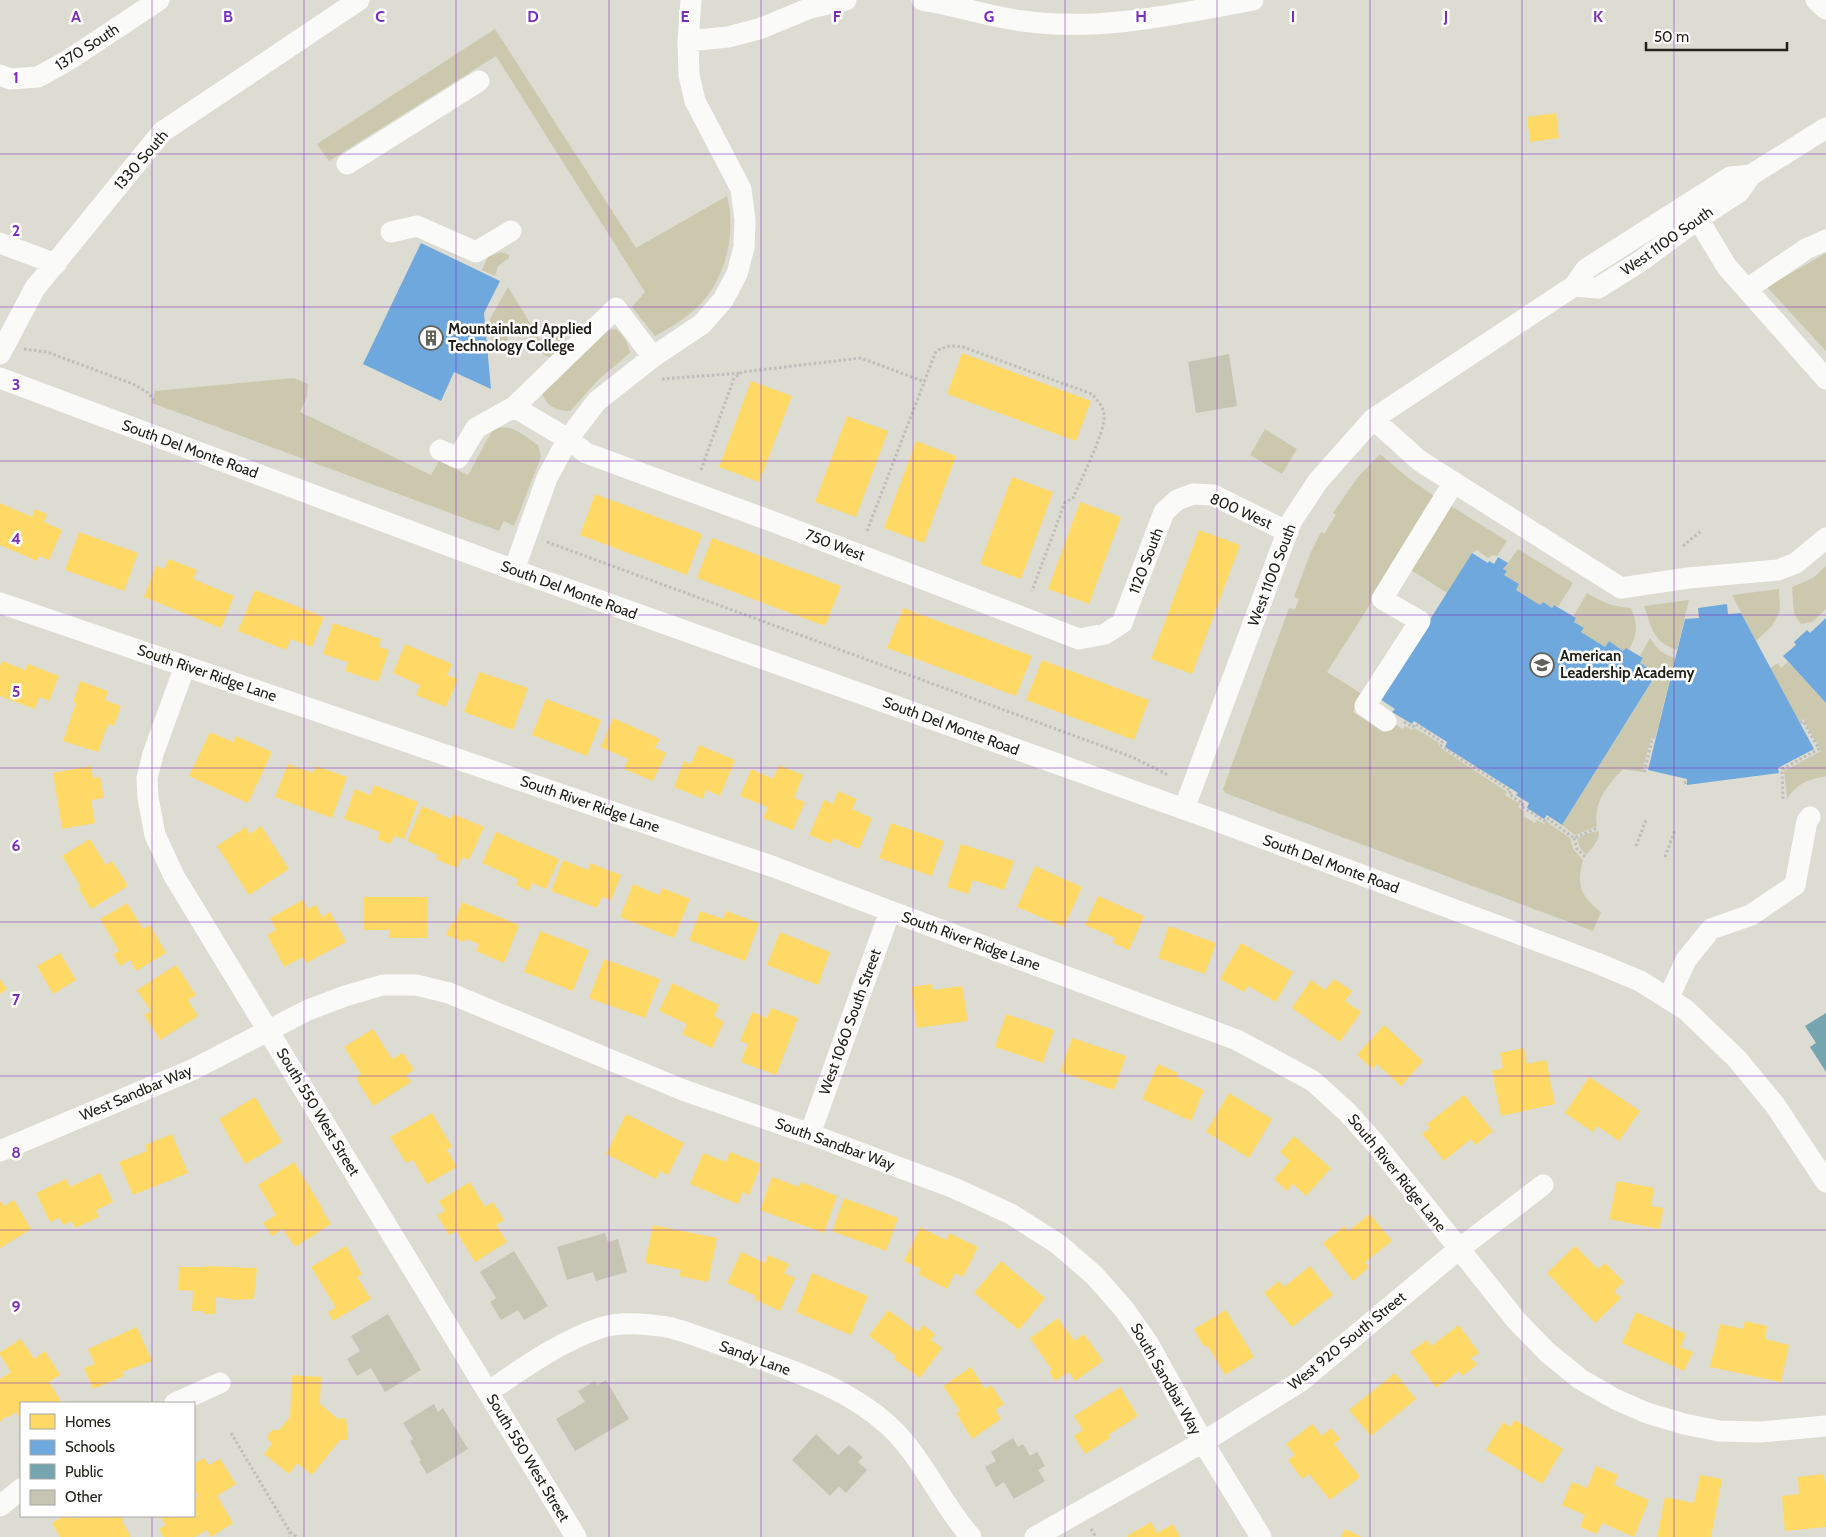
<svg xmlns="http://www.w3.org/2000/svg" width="1826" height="1537" viewBox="0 0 1826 1537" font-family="Cabin,sans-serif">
	<rect width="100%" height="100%" fill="#dddcd2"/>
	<path fill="#ccc8ad" d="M495 29 636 248 727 196C736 230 727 272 705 299 692 315 673 326 655 336L632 307 645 292 496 56 329 161 317 144Z
		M501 252 509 255V258L498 266 495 276 482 270 488 257Z
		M1826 253V351L1767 287Z
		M508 287 541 341 554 334 559 335C564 346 558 351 549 357 537 354 538 340 529 336 523 334 514 336 508 336L507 341 492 342 490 319Z
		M615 329C623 333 629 344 630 353L598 380 570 411C557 411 545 406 542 392L545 386 609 330Z
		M294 378 308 384 307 396 300 412 431 475 439 461 468 475 492 431C509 420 524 436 538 445L541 457 514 526 504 521 499 531 152 403 155 391Z
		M1265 429 1297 449 1282 474 1250 455Z
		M1380 454 1407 477 1434 496 1423 521 1327 672 1362 694 1353 712 1384 732 1391 722 1403 729 1405 726 1412 730 1415 728 1439 743 1438 746 1507 792 1505 795 1520 804 1518 807 1525 812 1523 816 1535 823 1537 820 1544 824 1546 821 1570 838 1574 850 1583 860C1576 886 1581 896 1601 912L1593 931 1225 793 1223 789 1289 608 1295 609 1299 599 1294 597 1310 554 1321 532 1324 534 1336 515 1333 513 1358 477Z
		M1451 506 1507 541 1497 556 1493 555 1488 558 1477 550 1472 553 1447 593 1411 570Z
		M1518 549 1573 583 1558 607 1554 605 1552 608 1543 602 1540 605 1516 590 1519 584 1504 575 1506 572 1503 569Z
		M1826 566V609L1812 622 1801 624 1794 614 1792 587 1813 578Z
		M1779 589 1780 611 1772 626 1756 641 1732 595Z
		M1587 593C1602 602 1613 607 1631 608 1638 626 1638 632 1629 650L1626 648 1623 651 1609 641 1605 647 1581 632 1584 628 1574 622 1573 617Z
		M1689 600 1677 650C1652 641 1652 628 1644 606Z
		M1650 638C1657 649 1662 654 1675 658L1655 739 1651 738 1642 772 1623 769C1608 785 1593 802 1597 826L1575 835 1562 825 1657 674 1640 663 1643 658 1640 656Z
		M1788 662 1826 703V776C1808 780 1797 783 1787 799L1784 771 1821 751 1803 719 1799 722 1770 668 1778 663 1781 668Z
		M1599 831C1600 840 1592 848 1586 855L1580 848 1577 839 1588 833Z"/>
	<path fill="#ffd966" d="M1556 113 1559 138 1530 142 1527 117Z
		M962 353 1091 401 1076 441 947 394Z
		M751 381 792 396 759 482 719 467Z
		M847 416 888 431 856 517 815 502Z
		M916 441 956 456 924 543 884 528Z
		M1012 477 1053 492 1021 579 980 564Z
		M595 494 702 534 687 575 580 535Z
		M1080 502 1121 517 1089 604 1048 589Z
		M0 503 32 517 35 509 47 514 44 522 62 530 49 560 39 556 37 561 0 545Z
		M1199 530 1240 545 1192 674 1151 659Z
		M79 532 138 553 124 591 65 570Z
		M712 538 841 586 825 626 697 578Z
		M169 559 197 570 193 579 234 596 221 628 144 597 156 566 164 569Z
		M255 590 324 617 312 647 291 639 286 650 238 631Z
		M903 608 1032 656 1016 696 887 648Z
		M333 623 381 639 379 647 389 650 378 682 345 671 348 662 323 654Z
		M405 644 452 664 447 675 458 679 446 707 416 695 420 685 393 673Z
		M1042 660 1149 700 1134 740 1026 700Z
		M2 661 25 670 28 664 59 676 49 701 39 697 35 709 0 696V666Z
		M479 672 528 688 513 730 464 712Z
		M80 681 108 691 105 700 121 706 114 726 108 724 98 752 63 741 76 703 73 702Z
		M546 699 601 720 587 756 532 735Z
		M613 718 660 739 655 748 666 753 653 781 624 769 628 759 601 747Z
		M210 732 233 742 236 736 272 752 248 803 189 776Z
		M699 745 735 760 720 796 706 790 703 799 674 787 684 761 691 764Z
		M288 764 313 773 316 766 347 777 332 818 275 797Z
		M779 765 803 775 794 798 805 802 793 830 763 818 768 807 740 796 751 769 773 779Z
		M91 766 93 778 100 777 104 798 91 800 95 823 62 829 53 773Z
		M374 785 418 802 404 839 394 836 390 844 377 839 380 832 344 819 355 789 370 795Z
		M838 791 857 799 852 809 872 818 859 849 833 838 831 844 809 835 824 800 833 804Z
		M422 806 451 819 453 814 484 827 469 860 462 857 457 868 436 859 438 855 407 841Z
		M891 823 944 841 932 876 879 858Z
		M261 826 289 869 249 895 217 846 246 827 250 834Z
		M496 832 559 859 546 889 532 883 529 891 516 885 518 879 482 863Z
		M90 839 106 865 112 861 128 886 91 909 78 888 81 887 62 856Z
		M961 844 1014 861 1004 890 973 880 968 894 947 887Z
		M563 860 588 870 590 863 621 875 611 900 602 897 597 908 551 891Z
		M1035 866 1082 887 1064 927 1017 907Z
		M633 884 659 895 662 888 690 899 674 938 620 917Z
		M1098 896 1144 916 1129 950 1113 943 1115 938 1085 925Z
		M364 897H427V938H389V930H364Z
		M303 900 308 909 316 905 322 917 330 912 346 942 306 963 303 957 284 967 267 935 276 930 270 918Z
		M462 902 519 925 504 963 476 951 479 944 466 939 464 942 446 935 452 922 454 923Z
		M127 903 143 929 150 925 166 953 136 971 130 960 120 966 113 954 119 951 100 919Z
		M700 911 723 919 726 911 759 923 745 961 689 940Z
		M1169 926 1216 943 1205 974 1158 958Z
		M540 931 589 950 573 991 524 972Z
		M780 932 830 952 818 985 767 965Z
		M1241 943 1293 972 1276 1002 1248 986 1244 992 1220 979Z
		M60 953 76 980 53 994 37 966Z
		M604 959 660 979 645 1018 589 998Z
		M176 965 196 995 188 1000 198 1016 160 1040 144 1015 151 1011 137 990Z
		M0 979 7 989 0 994Z
		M1334 979 1352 991 1345 1001 1361 1012 1340 1042 1292 1008 1311 980 1325 990Z
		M672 983 719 1005 714 1016 724 1022 712 1048 682 1034 687 1024 659 1011Z
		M932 984 933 990 962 986 968 1021 917 1028 911 987Z
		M771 1008 798 1018 776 1075 741 1062 748 1044 740 1041 752 1012 767 1018Z
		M1006 1014 1054 1030 1043 1063 995 1047Z
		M1384 1025 1423 1061 1401 1086 1377 1064 1373 1069 1357 1055Z
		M373 1029 392 1059 403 1053 414 1070 406 1075 411 1082 373 1106 356 1078 361 1074 344 1047Z
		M1072 1038 1126 1056 1114 1090 1060 1072Z
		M1524 1048 1527 1064 1546 1060 1555 1104 1501 1116 1492 1071 1503 1068 1500 1053Z
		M1158 1064 1178 1073 1176 1077 1204 1090 1191 1121 1142 1099Z
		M1589 1077 1640 1111 1619 1141 1597 1126 1593 1132 1565 1113Z
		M1229 1093 1272 1119 1249 1158 1206 1132Z
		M1464 1095 1493 1131 1476 1145 1471 1139 1444 1161 1422 1134 1430 1128 1427 1124Z
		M255 1097 282 1142 245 1164 219 1119Z
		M432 1113 452 1147 447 1150 457 1167 427 1184 413 1160 406 1163 390 1137Z
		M626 1114 684 1143 668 1175 660 1171 656 1179 606 1154Z
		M172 1134 188 1173 133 1195 119 1162 147 1151 145 1145Z
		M1294 1136 1331 1168 1306 1196 1293 1184 1287 1191 1274 1179 1290 1161 1280 1152Z
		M730 1152 761 1164 749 1195 742 1192 738 1204 690 1184 703 1153 726 1162Z
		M294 1162 323 1209 322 1210 331 1224 295 1247 283 1229 272 1236 263 1223 276 1215 258 1185Z
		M100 1173 113 1202 96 1210 99 1217 75 1228 72 1221 63 1225 59 1218 50 1222 36 1193 66 1179 70 1187Z
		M772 1177 799 1187 801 1182 837 1196 824 1233 760 1210Z
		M1617 1181 1654 1188 1651 1206 1664 1208 1659 1229 1609 1219Z
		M470 1182 485 1207 493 1202 504 1220 496 1225 507 1242 475 1262 456 1231 449 1235 437 1215 445 1211 439 1201Z
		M844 1198 898 1218 886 1251 832 1231Z
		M14 1200 31 1229 0 1248V1202L1 1201 4 1206Z
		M1370 1214 1392 1241 1365 1262 1369 1267 1353 1281 1323 1243 1344 1226 1348 1231Z
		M653 1225 717 1238 708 1282 679 1276 681 1270 645 1263Z
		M920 1227 946 1240 949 1233 978 1247 963 1277 955 1273 947 1289 918 1274 921 1269 904 1261Z
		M346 1246 362 1274 357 1277 371 1299 333 1321 328 1312 336 1308 311 1267Z
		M1575 1246 1598 1269 1605 1263 1624 1282 1614 1291 1621 1298 1595 1323 1547 1273Z
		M741 1252 765 1263 768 1255 789 1264 784 1273 795 1278 780 1311 754 1299 756 1296 727 1283Z
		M1001 1261 1045 1298 1019 1330 974 1293Z
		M206 1266 257 1268 254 1299 231 1300V1299L216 1297V1314H203V1311H192L193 1291 178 1290 179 1267H206Z
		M1310 1266 1333 1295 1292 1327 1264 1293 1279 1281 1284 1287Z
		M812 1273 868 1296 851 1335 796 1312Z
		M888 1310 918 1332 923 1325 935 1334 931 1340 942 1348 920 1378 894 1359 896 1356 869 1336Z
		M1226 1310 1254 1357 1225 1375 1207 1345 1204 1347 1194 1329Z
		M1636 1312 1686 1334 1680 1347 1693 1352 1684 1371 1622 1343Z
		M1058 1318 1074 1341 1084 1334 1103 1361 1075 1381 1069 1372 1055 1381 1049 1372 1052 1370 1030 1338Z
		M1745 1321 1767 1326 1765 1339 1789 1345 1781 1382 1710 1367 1720 1324 1743 1329Z
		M1459 1325 1479 1353 1471 1358 1477 1365 1462 1376 1459 1371 1436 1388 1410 1352 1427 1340 1431 1346Z
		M137 1327 152 1361 122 1372 124 1376 93 1389 84 1368 95 1364 88 1349Z
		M21 1339 34 1359 45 1351 60 1375 49 1382 62 1403H21V1416L19 1417 16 1412 7 1418 6 1416 0 1422V1379L11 1372 0 1355V1352Z
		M971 1367 985 1389 991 1385 1004 1404 995 1410 1001 1419 972 1439 956 1413 960 1411 943 1386Z
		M1395 1373 1416 1399 1371 1436 1349 1410Z
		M292 1375 321 1377 320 1404 338 1419 346 1418 348 1440H340L312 1475 297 1463 289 1474 264 1454 272 1443 268 1440V1435L272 1430H279L290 1417Z
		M1120 1387 1138 1416 1108 1435 1110 1438 1085 1454 1074 1436 1083 1430 1074 1416Z
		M1515 1420 1563 1449 1542 1484 1486 1450 1503 1422 1510 1427Z
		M1312 1424 1322 1436 1331 1428 1340 1439 1334 1444 1360 1477 1330 1500 1309 1474 1302 1479 1288 1460 1295 1455 1286 1444Z
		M204 1458 209 1465 220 1459 236 1484 217 1496 233 1523 211 1537 207 1530 195 1537H163L159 1529 166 1525 160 1516H194V1499L198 1496 194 1490V1464Z
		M1596 1466 1618 1475 1614 1485 1649 1500 1634 1537 1602 1523 1597 1534 1580 1527 1585 1515 1562 1505 1572 1482 1587 1488Z
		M1824 1474 1826 1487V1527L1785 1531 1782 1496 1799 1494 1798 1477Z
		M1700 1475 1722 1479 1711 1537H1657L1665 1497 1694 1503Z
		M63 1516 65 1518 68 1516H73L75 1519 81 1516H121L123 1520 122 1521 130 1535 129 1537H60L52 1523Z
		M1151 1522 1157 1533 1173 1524 1180 1537H1128L1127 1536Z
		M1345 1529 1362 1537H1341Z"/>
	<path fill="#6fa8dc" d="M421 243 500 281 484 313 491 389 454 372 441 401 363 364Z
		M1472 553 1488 563 1489 561 1494 564 1498 557 1508 563 1503 569 1507 571 1504 575 1519 584 1516 590 1540 605 1543 602 1552 608 1554 605 1576 618 1574 622 1584 628 1581 632 1605 647 1609 641 1623 651 1626 648 1643 658 1640 663 1657 673 1562 825 1547 815 1544 819 1527 808 1529 803 1516 795 1518 793 1445 747 1447 742 1414 721 1412 724 1392 712 1395 709 1380 699Z
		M1727 604 1728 614 1741 613 1814 749 1778 768 1779 773 1687 785V779L1648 770 1685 619 1699 618 1698 608Z
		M1826 618V703L1783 656 1796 645 1794 642 1807 630 1810 633Z"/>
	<path fill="#76a5af" d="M1826 1013V1072L1810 1047 1816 1043 1805 1026Z"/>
	<path fill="#c6c4b3" d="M1229 354 1237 406 1196 413 1188 362Z
		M605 1233 608 1242 618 1239 627 1272 596 1281 593 1272 567 1280 557 1247Z
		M514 1251 548 1306 524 1320 518 1310 501 1320 490 1302 496 1298 480 1272Z
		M388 1314 421 1370 385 1392 371 1368 357 1376 347 1359 360 1351 351 1336Z
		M606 1380 629 1419 575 1451 556 1419 585 1402 578 1391 595 1381 597 1385Z
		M434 1404 438 1412 443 1408 468 1449 427 1474 419 1461 421 1460 410 1441 413 1439 403 1423Z
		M816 1434 838 1455 849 1445 863 1457 858 1462 867 1470 846 1493 839 1486 830 1496 792 1460Z
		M1013 1438 1018 1447 1023 1444 1030 1456 1037 1452 1045 1466 1038 1470 1045 1481 1014 1499 1004 1482 996 1487 985 1467 996 1461 991 1452Z"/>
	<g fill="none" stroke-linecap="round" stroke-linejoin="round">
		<path stroke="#bdbdba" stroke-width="3" stroke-dasharray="2.5 2.5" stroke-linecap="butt" d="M24 349 47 352 133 384 147 392 154 400
			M662 379 741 373
			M701 470 734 378 742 372 861 358 925 382
			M867 531 936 351C946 346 953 345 963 347L1092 394C1097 400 1103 406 1104 414 1107 429 1080 481 1073 498L1065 502 1032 591
			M547 542 1132 757 1168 775
			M1683 546 1702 530
			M1404 722 1413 727 1415 724 1442 742 1440 745 1511 791 1509 794 1523 804 1521 806 1544 821 1547 818 1574 838 1597 828
			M1644 772 1652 741H1655
			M1684 783 1687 782
			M1783 799 1782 769 1819 749 1803 721 1800 723
			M1574 838 1577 849 1585 857
			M1636 846 1646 820
			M1665 857 1675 830
			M231 1433 290 1532 289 1537
			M1091 1529 1096 1537
			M290 1532 297 1537"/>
		<path stroke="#fafaf8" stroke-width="21" d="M922 0C956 5 989 17 1023 21 1100 32 1177 14 1253 0
			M1816 0 1826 9
			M688 41 728 37 759 29 810 8 846 0
			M0 75 10 79 38 77 67 61 159 0
			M347 164 479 81
			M1698 219 1727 267 1826 379
			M391 232 417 226 476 252 511 231
			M0 243 56 264
			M1574 286 1598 288 1641 261 1698 219 1739 192 1751 175 1826 128
			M1747 289 1806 249 1826 240
			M0 354 35 288 162 132 359 0
			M0 378 514 570 1212 819 1597 963 1640 981 1686 1010 1737 1059 1775 1105 1826 1182
			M514 407 568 439 586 453 774 522 1079 639 1105 634 1122 623 1164 512 1177 500 1193 494 1213 495 1288 532
			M1373 419 1420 461 1621 588 1688 578 1778 570 1796 563 1826 538
			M440 450 458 458 476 428 514 407 616 308 653 357
			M514 570 547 478 568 439 597 401 653 357 702 324 723 300 737 274 744 247 745 220 741 189 695 101 689 75 688 41 691 0
			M0 603 774 867 890 911 1237 1040 1313 1081 1347 1112 1374 1142 1516 1320 1547 1352 1580 1379 1615 1399 1647 1413 1684 1424 1719 1431 1760 1432 1826 1426
			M185 666 153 754 147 778 148 798 155 835 174 876 576 1537
			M1386 721 1365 706 1420 621 1382 599 1454 482
			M1184 809 1291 522 1318 481 1373 419 1574 286 1586 269 1730 177 1751 175
			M1668 999 1686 960 1711 929 1751 915 1795 885 1807 821 1810 817
			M810 1134 890 911
			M0 1151 194 1069 308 1010 345 996 383 985H416L449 993 683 1090 810 1134 954 1188 1011 1214 1058 1244 1094 1275 1124 1309 1148 1343 1203 1442 1261 1537
			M488 1392C523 1368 559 1342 600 1328 621 1321 646 1324 667 1327 690 1332 714 1343 736 1350 789 1370 845 1386 888 1425 923 1457 940 1502 971 1537
			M175 1403 220 1383
			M0 1506 21 1489
			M1035 1537 1203 1442 1301 1381 1459 1249 1543 1185"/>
	</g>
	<path fill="none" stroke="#7b2cbf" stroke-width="1" stroke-opacity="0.55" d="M152 0V1403M304 0V1537M456 0V1537M609 0V1537M761 0V1537M913 0V1537M1065 0V1537M1217 0V1537M1370 0V1537M1522 0V1537M1674 0V1537M0 154H1826M0 307H1826M0 461H1826M0 615H1826M0 768H1826M0 922H1826M0 1076H1826M0 1230H1826M0 1383H1826M152 1516V1537"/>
	<defs>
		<g id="building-ring" transform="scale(1.25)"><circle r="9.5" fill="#fff" stroke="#63625a" stroke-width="1.5"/><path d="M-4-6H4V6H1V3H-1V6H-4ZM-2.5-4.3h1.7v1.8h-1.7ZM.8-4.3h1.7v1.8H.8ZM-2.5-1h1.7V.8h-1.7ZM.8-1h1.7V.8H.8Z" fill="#63625a"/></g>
		<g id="school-ring" transform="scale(1.25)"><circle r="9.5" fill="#fff" stroke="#63625a" stroke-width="1.5"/><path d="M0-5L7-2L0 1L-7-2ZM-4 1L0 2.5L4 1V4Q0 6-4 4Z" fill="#63625a"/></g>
	</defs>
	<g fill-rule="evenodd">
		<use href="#building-ring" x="431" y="338"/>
		<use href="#school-ring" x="1542" y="665"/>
	</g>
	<g text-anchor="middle" stroke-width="5" stroke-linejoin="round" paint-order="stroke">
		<g font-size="15" fill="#212019" stroke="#fff">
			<text transform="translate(87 47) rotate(-33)" y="5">1370 South</text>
			<text transform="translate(141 160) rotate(-49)" y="5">1330 South</text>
			<text transform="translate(1667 241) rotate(-35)" y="5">West 1100 South</text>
			<text transform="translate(190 449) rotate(20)" y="5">South Del Monte Road</text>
			<text transform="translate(1241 511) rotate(24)" y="5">800 West</text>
			<text transform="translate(835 545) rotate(21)" y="5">750 West</text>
			<text transform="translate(1146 561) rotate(-69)" y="5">1120 South</text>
			<text transform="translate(1272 575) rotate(-69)" y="5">West 1100 South</text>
			<text transform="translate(569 590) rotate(20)" y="5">South Del Monte Road</text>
			<text transform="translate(207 673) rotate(19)" y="5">South River Ridge Lane</text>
			<text transform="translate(951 726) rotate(20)" y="5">South Del Monte Road</text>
			<text transform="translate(590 804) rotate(19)" y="5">South River Ridge Lane</text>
			<text transform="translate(1331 864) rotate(20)" y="5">South Del Monte Road</text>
			<text transform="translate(971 941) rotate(20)" y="5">South River Ridge Lane</text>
			<text transform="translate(850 1022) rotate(-70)" y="5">West 1060 South Street</text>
			<text transform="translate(136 1093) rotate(-23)" y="5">West Sandbar Way</text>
			<text transform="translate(318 1112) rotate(59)" y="5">South 550 West Street</text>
			<text transform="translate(835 1144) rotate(20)" y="5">South Sandbar Way</text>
			<text transform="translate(1397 1173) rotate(51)" y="5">South River Ridge Lane</text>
			<text transform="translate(1347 1341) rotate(-39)" y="5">West 920 South Street</text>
			<text transform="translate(755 1358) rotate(20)" y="5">Sandy Lane</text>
			<text transform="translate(1166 1379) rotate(60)" y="5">South Sandbar Way</text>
			<text transform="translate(528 1458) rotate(59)" y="5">South 550 West Street</text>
		</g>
		<g font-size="15" font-weight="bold" fill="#212019" stroke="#fff" text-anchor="start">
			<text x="448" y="334">Mountainland Applied<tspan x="448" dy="17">Technology College</tspan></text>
			<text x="1560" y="661">American<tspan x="1560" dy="17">Leadership Academy</tspan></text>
		</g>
	</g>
	<g font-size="16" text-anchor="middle" font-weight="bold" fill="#7b2cbf" stroke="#fff" stroke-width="5" stroke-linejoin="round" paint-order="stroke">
		<text x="76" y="22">A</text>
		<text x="228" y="22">B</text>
		<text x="380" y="22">C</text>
		<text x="533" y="22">D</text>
		<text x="685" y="22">E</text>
		<text x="837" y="22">F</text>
		<text x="989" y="22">G</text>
		<text x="1141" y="22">H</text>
		<text x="1293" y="22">I</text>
		<text x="1446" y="22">J</text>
		<text x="1598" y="22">K</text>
		<text x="16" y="83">1</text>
		<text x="16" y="236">2</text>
		<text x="16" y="390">3</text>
		<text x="16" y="544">4</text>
		<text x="16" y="697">5</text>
		<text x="16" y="851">6</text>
		<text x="16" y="1005">7</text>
		<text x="16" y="1158">8</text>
		<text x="16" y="1312">9</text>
	</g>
	<rect x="20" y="1402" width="175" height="115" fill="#ffffff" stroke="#a6a6a3"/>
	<rect x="30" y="1414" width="25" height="15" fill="#ffd966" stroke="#a6a6a3"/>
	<text x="65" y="1427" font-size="15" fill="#212019">Homes</text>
	<rect x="30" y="1440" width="25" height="15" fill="#6fa8dc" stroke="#a6a6a3"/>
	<text x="65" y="1452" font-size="15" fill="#212019">Schools</text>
	<rect x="30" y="1464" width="25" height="15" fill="#76a5af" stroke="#a6a6a3"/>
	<text x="65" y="1477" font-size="15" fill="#212019">Public</text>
	<rect x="30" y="1490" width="25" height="15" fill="#c6c4b3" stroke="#a6a6a3"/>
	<text x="65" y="1502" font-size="15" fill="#212019">Other</text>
	<path d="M1646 42v8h141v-8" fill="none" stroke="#212019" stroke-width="2.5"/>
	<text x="1654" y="42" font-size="15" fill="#212019" stroke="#ffffff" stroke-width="4" paint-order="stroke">50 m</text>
</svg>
